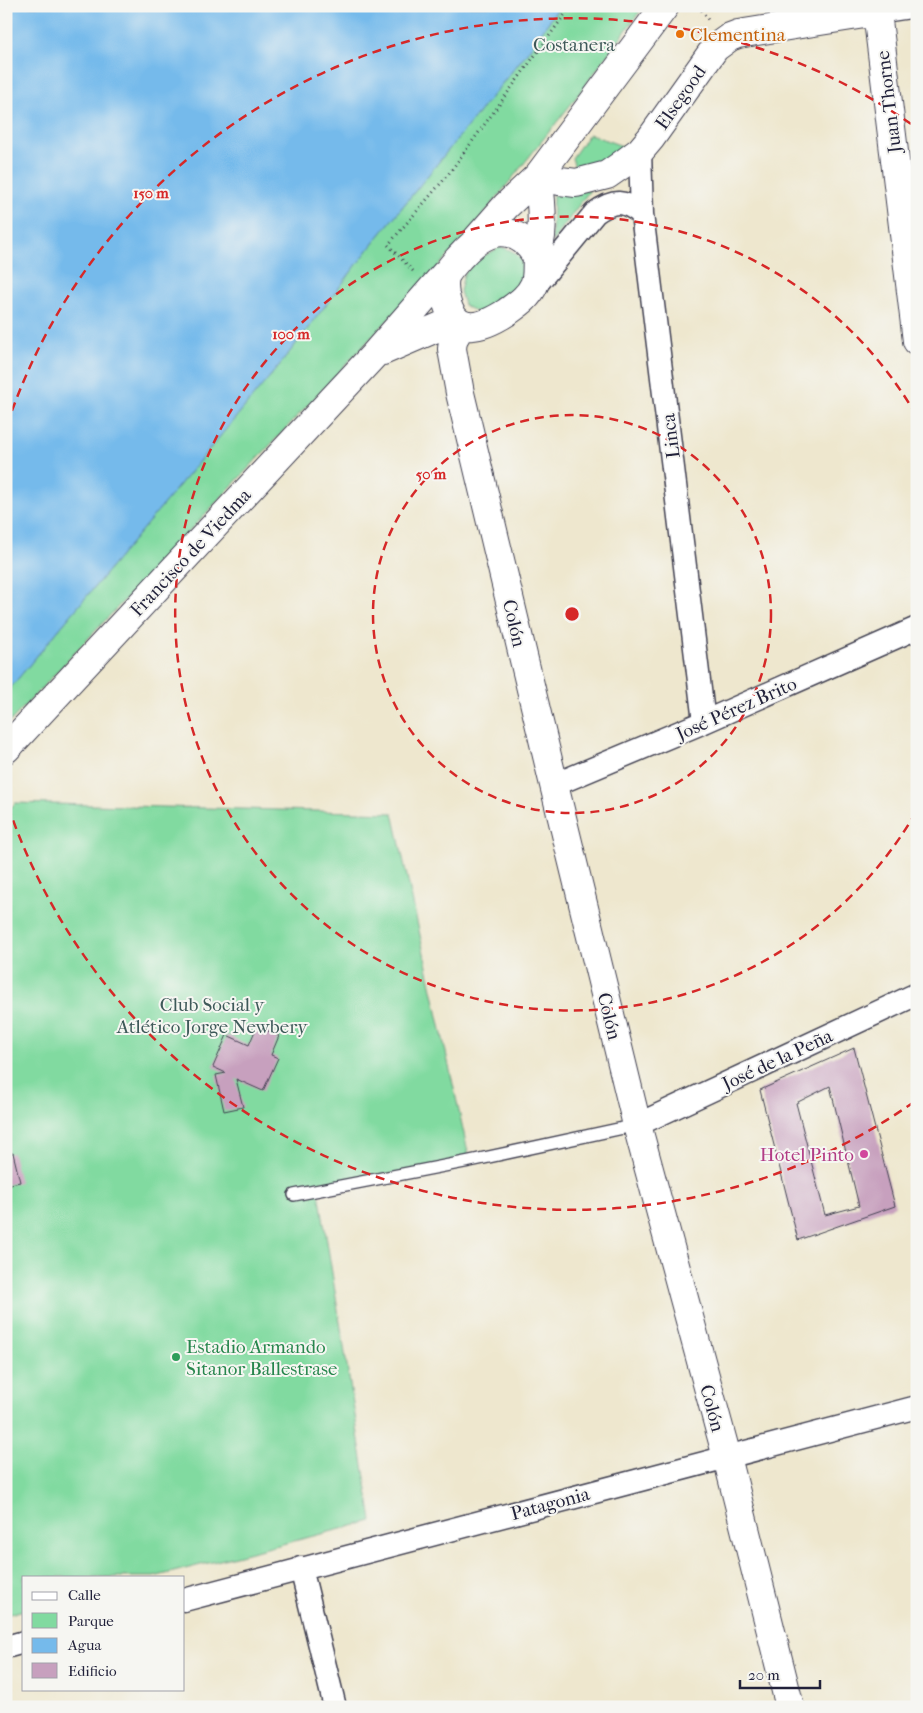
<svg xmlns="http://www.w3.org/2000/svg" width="923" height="1713" viewBox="0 0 923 1713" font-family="'IM FELL French Canon',serif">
	<rect width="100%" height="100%" fill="#f6f6f2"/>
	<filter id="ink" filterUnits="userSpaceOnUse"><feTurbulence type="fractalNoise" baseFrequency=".02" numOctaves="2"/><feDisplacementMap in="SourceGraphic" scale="10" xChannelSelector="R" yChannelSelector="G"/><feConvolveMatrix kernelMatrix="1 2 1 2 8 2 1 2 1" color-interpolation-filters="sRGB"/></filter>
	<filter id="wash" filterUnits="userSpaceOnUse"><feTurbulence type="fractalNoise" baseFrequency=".0096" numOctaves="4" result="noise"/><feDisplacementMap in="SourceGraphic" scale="20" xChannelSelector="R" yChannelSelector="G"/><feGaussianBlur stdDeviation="1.12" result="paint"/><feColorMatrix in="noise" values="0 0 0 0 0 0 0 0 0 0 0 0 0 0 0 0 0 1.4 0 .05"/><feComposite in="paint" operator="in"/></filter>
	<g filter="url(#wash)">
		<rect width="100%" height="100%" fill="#eee7ce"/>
		<path fill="#81daa0" stroke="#527e6e" d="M560 6H644L572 103 464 239 6 726V693L282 362 378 237 526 54Z
			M589 134 625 147 593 170 575 168 572 158Z
			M590 190 552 242 553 195Z
			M501 247C521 252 531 267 519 286 517 289 516 294 513 296 507 301 485 309 477 313L464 305 460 291 464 274 479 258Z
			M15 803 393 813 470 1161 319 1192 372 1521 154 1577H24V1610L6 1615V813Z"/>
		<path fill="#75baeb" stroke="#4c6e93" d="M6 6H560L526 54 378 237 282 362 6 693Z"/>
		<g id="blocks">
			<path fill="#c7a0be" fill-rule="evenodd" d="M257 1026 279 1036 271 1055 278 1058 263 1091 236 1079 243 1107 224 1111 216 1075 226 1073 213 1067 227 1035 249 1045Z
				M854 1048 895 1206 798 1240 760 1090ZM830 1086 859 1206 825 1215 796 1103Z
				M13 1153 20 1182 6 1185V1154Z"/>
		</g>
	</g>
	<g filter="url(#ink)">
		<use href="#blocks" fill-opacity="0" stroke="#414051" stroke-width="1"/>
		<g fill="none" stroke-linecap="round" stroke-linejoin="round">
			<g stroke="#414051" stroke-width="14">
				<path id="service" d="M294 1195 470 1161 637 1125"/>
			</g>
			<g stroke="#414051" stroke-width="25">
				<path id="minor" d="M877 12 917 6
					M640 151 642 214 704 722
					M531 291 595 213C614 199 624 200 642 214
					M554 785 704 722 917 628
					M637 1125 917 994
					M301 1568 335 1707
					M184 1600 917 1407
					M6 1647 24 1642"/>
			</g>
			<g stroke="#414051" stroke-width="30">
				<path id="tertiary" d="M538 176 560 181 576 183 607 175 620 166 640 151 651 138 715 48 730 37 738 34 877 12 917 341
					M476 240 506 206 538 176 665 6
					M537 259C534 251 530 246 524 241 499 221 476 239 459 258 455 263 450 268 447 273 443 278 444 289 445 295 453 337 479 330 507 312 518 304 528 298 534 285 538 276 536 268 537 259 537 251 540 244 541 236 543 216 541 196 538 176
					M462 324 453 340 452 349 460 393 554 785 637 1125 727 1457 790 1707
					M383 351 455 320
					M6 749 374 355 445 274"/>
			</g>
			<path stroke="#414051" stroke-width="3" stroke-dasharray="1 4" stroke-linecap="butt" d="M699 6 708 20
				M413 271 388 245 447 176 571 6"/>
			<use href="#service" stroke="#fff" stroke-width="11"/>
			<use href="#minor" stroke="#fff" stroke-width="22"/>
			<use href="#tertiary" stroke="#fff" stroke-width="28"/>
		</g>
	</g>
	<g fill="none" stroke="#d62828" stroke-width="2.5" stroke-dasharray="9 6">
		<circle cx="572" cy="614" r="199"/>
		<path d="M916 812A397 397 0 1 1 916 415"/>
		<path d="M914 1102A596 596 0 0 1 7 803M7 425A596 596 0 0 1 914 126"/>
	</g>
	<circle fill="#e8710a" stroke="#f6f6f2" stroke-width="2" cx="680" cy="34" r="5"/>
	<circle fill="#d1479c" stroke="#f6f6f2" stroke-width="2" cx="864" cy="1154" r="5"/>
	<circle fill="#2e9e5b" stroke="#f6f6f2" stroke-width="2" cx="176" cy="1357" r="5"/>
	<g text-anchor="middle" stroke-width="4" stroke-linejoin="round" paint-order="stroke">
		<g font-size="19" fill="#c56008" stroke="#f6f6f2" text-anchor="start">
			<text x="690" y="41">Clementina</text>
		</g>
		<g font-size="19" fill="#3e5959" stroke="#f6f6f2">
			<text x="574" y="51">Costanera</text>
			<text x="212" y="1011">Club Social y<tspan x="212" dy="22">Atlético Jorge Newbery</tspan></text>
		</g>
		<g font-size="19" fill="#22223b" stroke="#f6f6f2">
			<text transform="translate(680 97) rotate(-55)" y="7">Elsegood</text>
			<text transform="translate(888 102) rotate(-97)" y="7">Juan Thorne</text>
			<text transform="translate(670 436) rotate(-97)" y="7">Linca</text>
			<text transform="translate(190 552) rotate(-47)" y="7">Francisco de Viedma</text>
			<text transform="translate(515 623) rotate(77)" y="7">Colón</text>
			<text transform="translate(736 708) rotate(-24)" y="7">José Pérez Brito</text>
			<text transform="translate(610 1016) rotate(76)" y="7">Colón</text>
			<text transform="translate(777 1059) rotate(-25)" y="7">José de la Peña</text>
			<text transform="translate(713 1408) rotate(75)" y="7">Colón</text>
			<text transform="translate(550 1503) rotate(-15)" y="7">Patagonia</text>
		</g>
		<g font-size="19" fill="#b23c85" stroke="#f6f6f2" text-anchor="end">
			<text x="854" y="1161">Hotel Pinto</text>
		</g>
		<g font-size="19" fill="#27864d" stroke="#f6f6f2" text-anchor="start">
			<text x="186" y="1353">Estadio Armando<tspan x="186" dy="22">Sitanor Ballestrase</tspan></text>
		</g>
	</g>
	<circle cx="572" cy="614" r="8" fill="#d62828" stroke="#f6f6f2" stroke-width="2.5"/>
	<g font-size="15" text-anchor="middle" font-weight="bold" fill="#d62828" stroke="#f6f6f2" stroke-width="4" stroke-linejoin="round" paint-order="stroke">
		<text x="151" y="198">150 m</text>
		<text x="291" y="339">100 m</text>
		<text x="431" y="479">50 m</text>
	</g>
	<rect width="923" height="1713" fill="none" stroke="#f6f6f2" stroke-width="25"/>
	<rect x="22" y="1576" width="162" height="115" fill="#f6f6f2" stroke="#a1a1a9"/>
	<rect x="32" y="1592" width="25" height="8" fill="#ffffff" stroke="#a1a1a9"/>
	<text x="68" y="1600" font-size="15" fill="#22223b">Calle</text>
	<rect x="32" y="1613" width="25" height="15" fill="#81daa0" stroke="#a1a1a9"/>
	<text x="68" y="1626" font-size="15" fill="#22223b">Parque</text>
	<rect x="32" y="1638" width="25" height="15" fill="#75baeb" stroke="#a1a1a9"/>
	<text x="68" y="1650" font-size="15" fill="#22223b">Agua</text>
	<rect x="32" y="1663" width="25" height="15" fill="#c7a0be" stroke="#a1a1a9"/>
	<text x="68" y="1676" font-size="15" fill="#22223b">Edificio</text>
	<path d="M740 1680v8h80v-8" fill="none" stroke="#22223b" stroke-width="2.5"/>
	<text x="748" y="1680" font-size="15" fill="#22223b" stroke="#f6f6f2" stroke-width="4" paint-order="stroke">20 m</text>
</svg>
